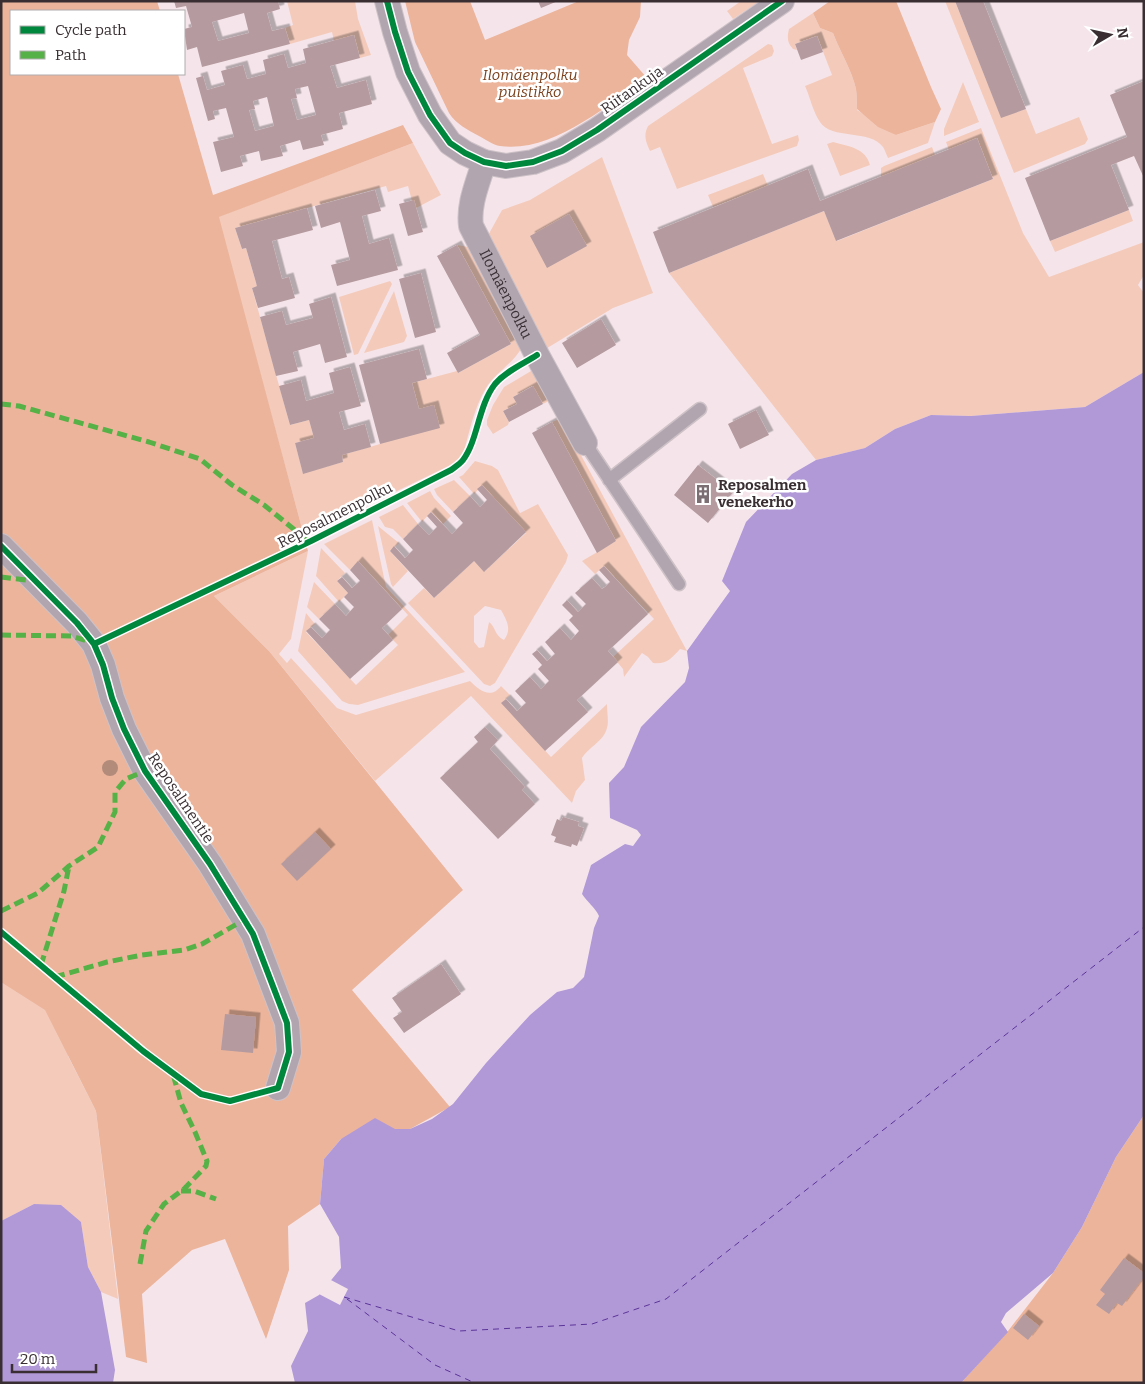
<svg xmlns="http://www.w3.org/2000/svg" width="1145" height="1384" viewBox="0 0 1145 1384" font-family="Bitter,serif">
	<defs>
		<filter id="shadow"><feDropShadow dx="4.5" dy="-4.5" stdDeviation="0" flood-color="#0004"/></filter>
	</defs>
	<rect width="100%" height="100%" fill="#f5e5eb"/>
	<path fill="#f4cbbb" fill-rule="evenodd" d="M287 1H355L358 19 371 55 360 58 354 35 334 41 332 32 290 44 285 28 293 25Z
		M741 1H760L733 19 727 11Z
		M945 1H955L1001 117 1026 109 1036 134 1079 117 1088 139 1085 144 1014 173Z
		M813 13 820 28 833 33C840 52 852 70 856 89 857 96 857 103 857 110L896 135 935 122 928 143 888 158C886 154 885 150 883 147 870 129 831 140 820 122 813 112 810 97 805 86L832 75 817 36 795 44 797 50 793 49C787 43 787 37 789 29Z
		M768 44 772 45 774 51 772 56 743 68 772 144 798 135 799 140 797 146 677 189 660 147 650 151C646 142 643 136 648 126Z
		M963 82 979 122 944 136V129Z
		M981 128 1023 233 1049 277 1144 242V275L1138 285 1144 293V372L1085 407 971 416 931 415 895 429 865 448 816 460 669 273 824 211 837 241 993 179 977 138 949 150 946 142Z
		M833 142C848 146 866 148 870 165L840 176 827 144Z
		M413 143 441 195 416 208 412 201 408 186 388 192 386 186 235 228 242 249 246 248 257 286 252 288 290 425 309 420 314 438 295 443 303 473 343 462 342 455 380 444 419 409 412 383 457 371 458 373 511 344 457 245 468 247 519 336 522 347C514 363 495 373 486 388 474 408 469 433 463 455L457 462 304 536 218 217Z
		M932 147 935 155 881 177V168L884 166Z
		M602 157 653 293 613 308 544 350 486 239 502 210 530 200Z
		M763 174 768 186 713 207 708 195Z
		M1129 210 1133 221 1055 252 1050 241Z
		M390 281 392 284 358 354 354 355 339 297Z
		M394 291 407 336 404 342 364 353Z
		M531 371 537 374 549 396 547 402 543 404 532 386 513 397 517 404 503 411 509 422 508 425 493 434 487 425V420L493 405 504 387Z
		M557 420H562L687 651 680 649C672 658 666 665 653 663L648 657 642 653 624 677 623 669 613 657 654 619 604 566 595 574 582 561 616 541 552 422Z
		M475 461 492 466 498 470 520 513 538 504 568 555 566 562 495 683 490 686 484 684 408 603 424 588 434 598 474 561 485 571 526 533 482 486 474 494 459 477 463 475ZM485 606 501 610C507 621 512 629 504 640 494 635 496 627 489 622L484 647 479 648 474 642V616Z
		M454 480 470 496 453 512 437 495 434 489Z
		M430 491 434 498 451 516 443 524 431 512 422 522 407 503Z
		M403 505 418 524 403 539 393 529 385 527 379 517Z
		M372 520 386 587 465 672 358 705 349 704 342 701 298 651 306 613 315 624 306 632 356 685 398 645 388 635 408 615 359 562 350 570 324 544Z
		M378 526 399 543 390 551 408 571 393 587 391 584Z
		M321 548 345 573 337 581 348 593 339 602 316 576Z
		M308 551 291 639 279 654 287 663 291 658 337 708 356 715 470 681C480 691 491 699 501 686L510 695 502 703 551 757 607 704C607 711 609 723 607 728 604 741 589 747 582 758L585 780 576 791 572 803 471 696 375 781 269 651 214 596Z
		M314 582 335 604 319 619 307 607Z
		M1 934 68 984V1056L96 1111 118 1299 101 1292 88 1267 81 1222 34 1204 1 1221Z"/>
	<path fill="#ecb49b" d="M1 1H157L160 11H11V74H178L213 195 403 125 413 143 219 217 308 551 214 596 269 651 463 890 352 990 450 1107 410 1129H395L341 1139 324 1159 320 1204 288 1226 289 1270 266 1339 225 1239 192 1250 142 1294 147 1363 126 1357 96 1111 45 1010 1 982Z
		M405 1H470L485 40 579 1H641L640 17 629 40 627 55 647 78C608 105 550 154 500 146 493 145 485 139 479 136 468 130 456 124 449 113L415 42Z
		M830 1H896L931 87 941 109 935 122 896 135 878 127 857 109C857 103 857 96 856 89 852 70 840 52 833 33L820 28 813 13Z
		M1144 1115V1383H961L1008 1331 1053 1273 1082 1227 1116 1157Z"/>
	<path fill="#b199d7" d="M1144 372V1115L1116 1157 1082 1227 1053 1273 1006 1313 1001 1322 1008 1332 961 1383H295L291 1366 308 1331 305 1303 319 1295 341 1268 339 1237 320 1204 324 1159 341 1139 375 1118 395 1129H410L432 1119 453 1104 486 1063 530 1015 557 992 573 988 584 977 594 928 599 916C595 907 587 902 582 894L591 865 625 844 633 846 641 835 637 830 610 818 609 783 624 767 641 727 685 682 689 668 687 651 730 591 722 581 746 522 792 474 816 460 865 448 895 429 931 415 971 416 1085 407Z
		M34 1204 61 1205 81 1222 88 1267 101 1292 115 1370 113 1383H1V1221Z"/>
	<path fill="#f5e5eb" d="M329 1279 348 1289 340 1305 317 1293Z"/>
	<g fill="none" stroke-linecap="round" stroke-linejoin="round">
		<path stroke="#5b3499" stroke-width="1" stroke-dasharray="6 5" stroke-linecap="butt" d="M344 1297 459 1331 592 1324 666 1299 1144 927
			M347 1299 435 1365 475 1383"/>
	</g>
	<path fill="#b59b9f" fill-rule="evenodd" filter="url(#shadow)" d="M174 1H278L280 9 267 13 272 31 285 28 290 44 202 67 197 47 187 50 184 29 192 27 186 6 176 8ZM244 13 249 33 218 41 212 22Z
		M538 1H558L541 8Z
		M955 1H983L1026 109 1001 118Z
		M354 35 360 58 330 66 337 88 366 80 372 104 339 113 343 129 321 135 324 145 303 150 300 140 280 146 283 156 261 161 259 151 240 156 243 166 221 172 213 142 234 137 226 108 213 111 215 119 208 121 196 78 203 76 207 90 225 85 221 71 243 65 247 79 266 74 263 60 284 54 288 68 306 63 303 49ZM308 86 316 115 297 120 291 99 297 98 295 89ZM267 97 274 126 255 131 249 110 255 109 253 101Z
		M817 36 823 52 801 60 795 44Z
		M1144 81V178L1134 156 1111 165 1129 210 1050 241 1025 178 1127 137 1110 95Z
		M977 138 993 179 836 241 824 211 669 273 653 232 808 169 820 201Z
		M375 190 381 211 362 216 369 244 389 238 398 270 337 286 331 265 350 260 340 222 321 228 315 206Z
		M414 200 423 232 408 236 399 204Z
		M307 208 313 230 272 241 282 279 289 277 295 298 258 308 252 288 257 286 246 248 242 249 235 228Z
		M569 214 587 246 547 268 530 236Z
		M457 245 511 344 458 373 447 353 480 335 437 256Z
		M421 273 436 332 415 338 399 279Z
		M331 297 347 357 325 363 320 344 293 352 298 371 276 376 260 317 282 311 286 325 313 318 309 304Z
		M601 319 616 345 577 368 562 343Z
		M419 349 427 379 412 383 419 409 434 405 440 428 380 444 359 365Z
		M350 367 361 406 339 412 344 430 365 424 371 447 342 455 343 462 303 474 295 443 314 438 309 420 290 425 279 386 301 380 306 401 334 393 329 373Z
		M533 386 543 404 509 422 503 411 517 404 513 397Z
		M756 410 769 435 740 449 728 424Z
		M552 422 616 541 597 553 532 433Z
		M698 465 733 492 708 523 674 495Z
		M482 485 526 532 484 572 474 561 434 598 390 551 394 546 405 558 413 550 403 539 418 524 429 535 437 527 427 516 431 512 452 534 463 523 453 512 470 496 480 507 487 500 477 489Z
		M358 561 402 609 382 628 393 640 350 679 306 631 311 627 322 638 330 630 319 619 335 604 346 616 354 607 344 597 348 593 337 581 342 577 352 588 358 583 360 581 350 570Z
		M604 566 648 614 608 651 618 662 577 700 588 712 545 751 501 703 506 699 517 711 526 703 515 691 530 677 541 689 549 681 538 669 542 665 532 654 537 650 547 661 555 654 545 642 560 628 571 640 579 631 569 620 573 616 562 605 567 600 578 612 586 604 575 593 592 578 602 589 605 587 610 582 599 570Z
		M485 727 498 740 490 749 525 787 522 790 535 804 498 839 440 778 478 742 474 737Z
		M563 817 579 822 578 826 584 828 577 846 572 844 571 847 554 842 556 837 551 835 557 819 561 821Z
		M315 832 331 849 297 881 281 864Z
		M441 964 461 994 404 1033 393 1018 402 1012 392 998Z
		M225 1014 256 1017 253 1053 221 1050Z
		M1124 1258 1144 1273V1277L1122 1306 1117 1303 1109 1314 1096 1305 1105 1294 1100 1290Z
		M1024 1314 1039 1326 1028 1340 1013 1328Z"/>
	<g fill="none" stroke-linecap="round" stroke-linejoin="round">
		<g stroke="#cec2c7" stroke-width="15">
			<path id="service" d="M585 443 679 584
				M609 480 700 409"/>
		</g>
		<g stroke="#cec2c7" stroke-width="26">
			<g id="minor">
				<path d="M387 1 395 32 408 72 430 115 450 143 465 153 484 162 506 166 533 162 562 151 597 130 782 1"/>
				<path id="s1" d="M484 162C478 183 468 204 471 226L537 355 585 443"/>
				<path d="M1 546 77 623 94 644 103 665 112 698 124 729 145 771 210 864 253 934 287 1023 289 1052 278 1088"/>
			</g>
		</g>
		<use href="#service" stroke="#b1a5b0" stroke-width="12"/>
		<use href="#minor" stroke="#b1a5b0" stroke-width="24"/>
		<path stroke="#56b246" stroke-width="5" stroke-dasharray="10 5" stroke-linecap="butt" d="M1 404 19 406 149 442 200 459 232 485 264 505 301 535 311 541
			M1 577 34 581
			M1 635 72 636 90 642
			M1 911 38 893 69 866 98 847 115 812V792L126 779 145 771
			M41 965 64 891 69 866
			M55 977 107 962 142 955 184 950 202 944 244 920
			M181 1191H194L216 1199
			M140 1264 146 1231 164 1204 184 1189 206 1166 207 1161 195 1132 181 1103 173 1074"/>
		<g stroke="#fff" stroke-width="9">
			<path id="cycleway" d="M387 1 395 32 408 72 430 115 450 143 465 153 484 162 506 166 533 162 562 151 597 130 782 1
				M1 546 77 623 94 644 103 665 112 698 124 729 145 771 210 864 253 934 287 1023 289 1052 278 1088 230 1101 201 1094 143 1051 1 932
				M94 644 311 541 451 470C455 467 460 464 463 460 478 440 478 406 495 384 506 371 523 364 537 355"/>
		</g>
		<use href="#cycleway" stroke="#00873e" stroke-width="6"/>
	</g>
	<circle fill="#b28b7a" cx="110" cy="768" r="8"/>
	<defs>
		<g id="building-bare" transform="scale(1.5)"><path d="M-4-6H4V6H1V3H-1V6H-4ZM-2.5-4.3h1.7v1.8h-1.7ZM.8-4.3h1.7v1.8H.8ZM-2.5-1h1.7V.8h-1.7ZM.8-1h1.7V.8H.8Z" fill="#7b6f73" stroke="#fff" stroke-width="2.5" paint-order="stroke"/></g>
	</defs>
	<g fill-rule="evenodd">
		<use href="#building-bare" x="703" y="494"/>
	</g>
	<g text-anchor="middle" stroke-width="5" stroke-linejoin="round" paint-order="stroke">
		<g font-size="15" font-style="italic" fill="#7c421e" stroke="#fff">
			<text x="530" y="80">Ilomäenpolku<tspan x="530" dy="17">puistikko</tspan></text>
		</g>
		<g font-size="15" fill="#392f33" stroke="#fff">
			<text transform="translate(632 90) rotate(-35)" y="5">Riitankuja</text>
			<text dy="5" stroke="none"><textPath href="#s1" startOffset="142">Ilomäenpolku</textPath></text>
			<text transform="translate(335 515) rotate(-27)" y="5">Reposalmenpolku</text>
			<text transform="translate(181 798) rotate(56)" y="5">Reposalmentie</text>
		</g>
		<g font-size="15" font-weight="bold" fill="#392f33" stroke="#fff" text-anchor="start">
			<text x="718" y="490">Reposalmen<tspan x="718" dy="17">venekerho</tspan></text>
		</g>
	</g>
	<rect width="1145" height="1384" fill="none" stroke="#392f33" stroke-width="5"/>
	<rect x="10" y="10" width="175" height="65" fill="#ffffff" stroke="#b0acad"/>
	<rect x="20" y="26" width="25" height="8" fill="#00873e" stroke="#b0acad"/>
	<text x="55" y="35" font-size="15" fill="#392f33">Cycle path</text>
	<rect x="20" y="51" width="25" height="8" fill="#56b246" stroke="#b0acad"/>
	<text x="55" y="60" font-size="15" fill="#392f33">Path</text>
	<g transform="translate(1110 35) rotate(81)" stroke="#ffffff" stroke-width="4" paint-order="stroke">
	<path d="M0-4L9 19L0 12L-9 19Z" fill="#392f33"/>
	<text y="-8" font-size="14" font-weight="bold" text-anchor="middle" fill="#392f33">N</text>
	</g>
	<path d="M12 1364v8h84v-8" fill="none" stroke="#392f33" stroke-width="2.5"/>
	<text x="20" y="1364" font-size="15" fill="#392f33" stroke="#ffffff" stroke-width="4" paint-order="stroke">20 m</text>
</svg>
